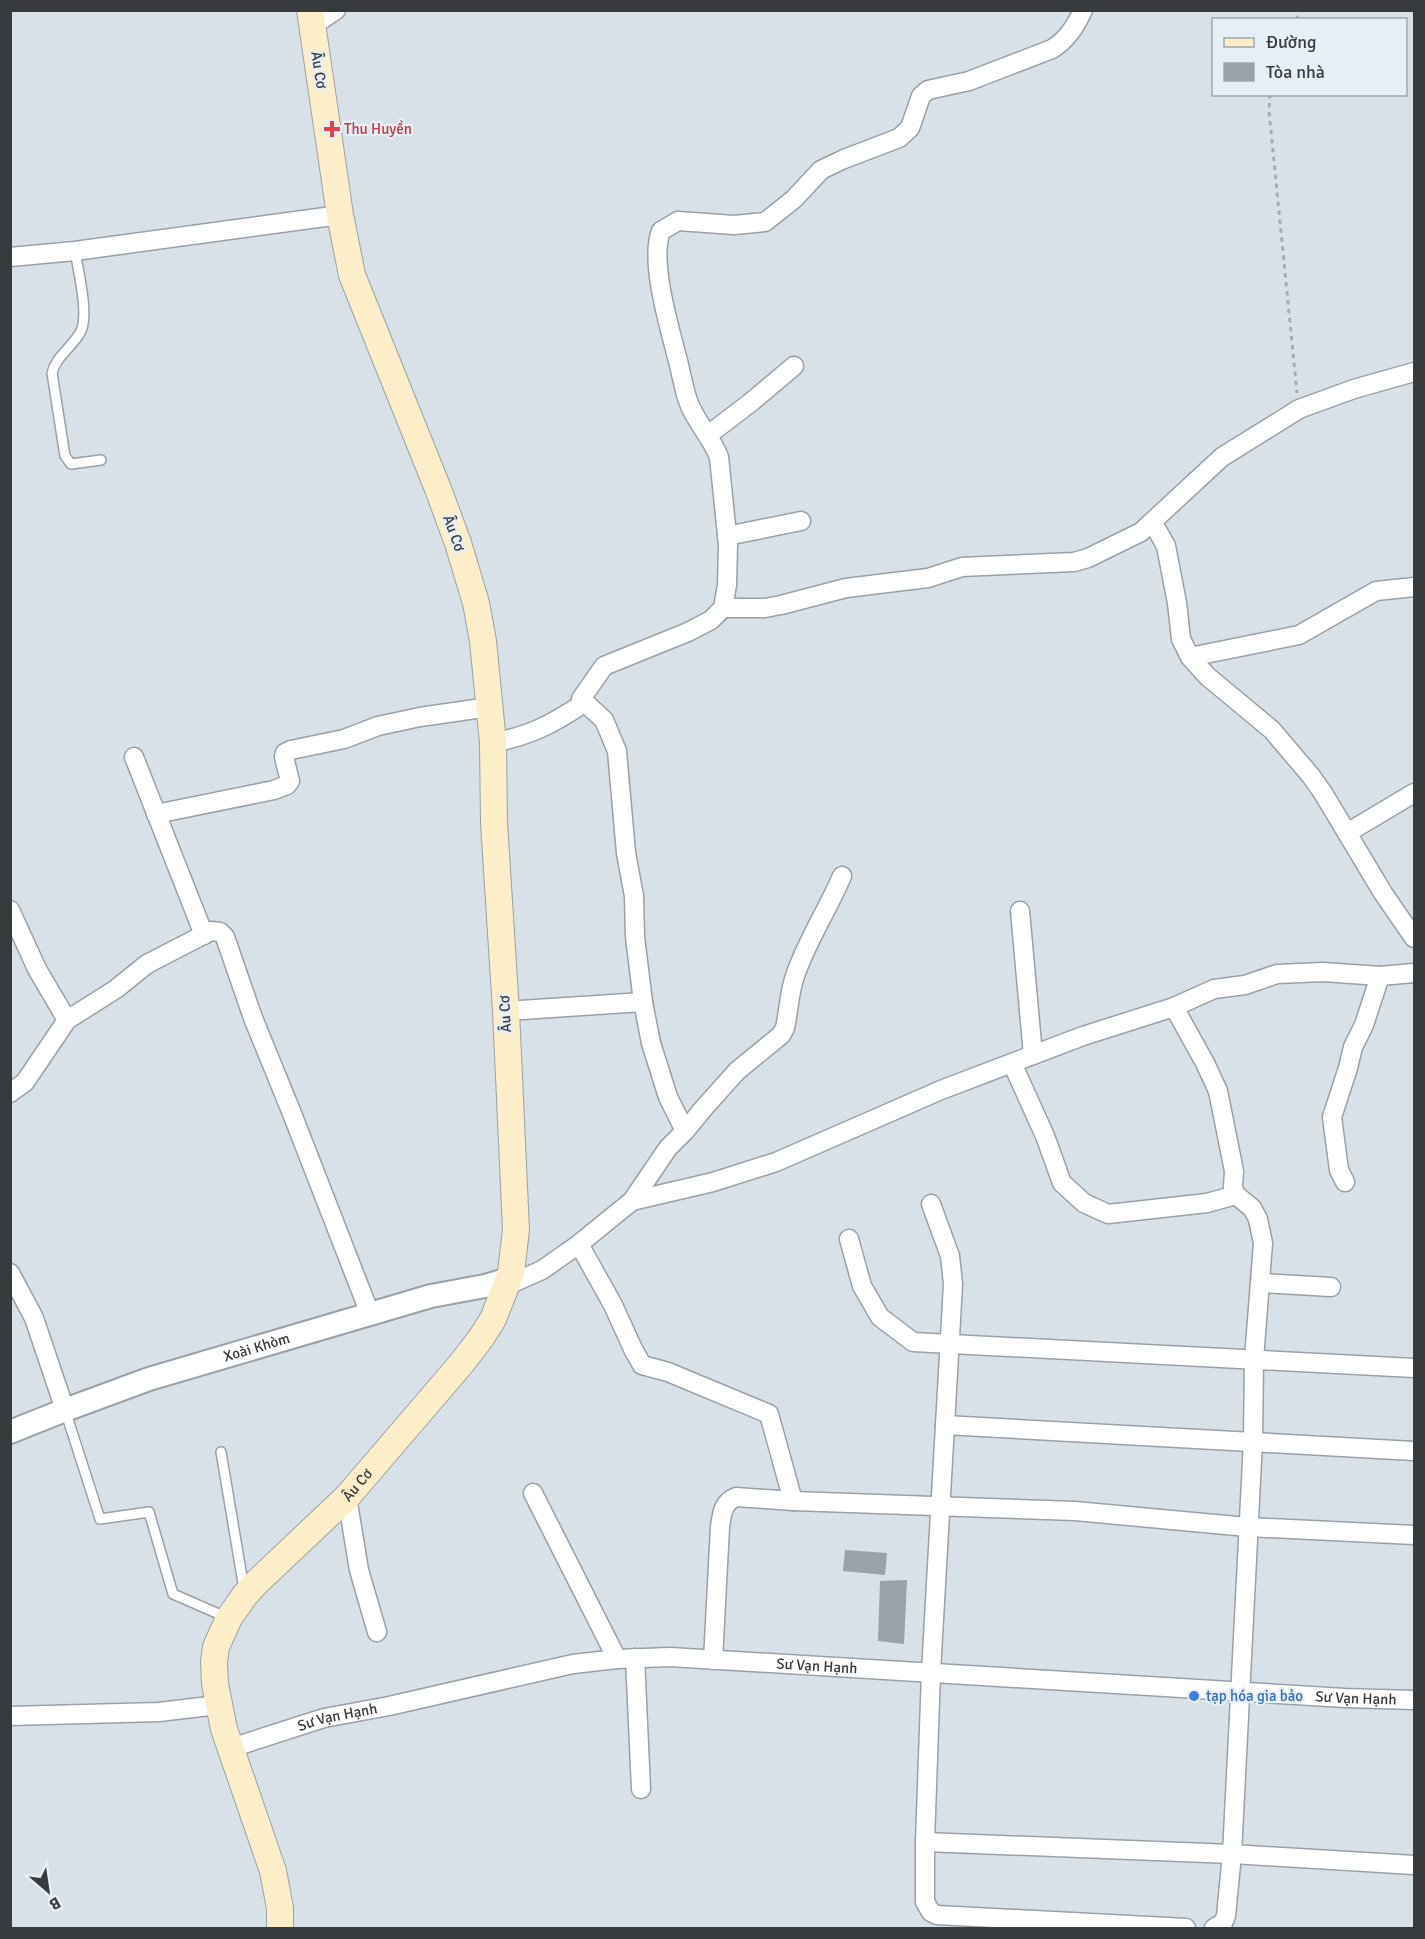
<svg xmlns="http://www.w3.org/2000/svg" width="1425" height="1939" viewBox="0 0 1425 1939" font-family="Signika,sans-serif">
	<rect width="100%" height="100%" fill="#d9e1e8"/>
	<path fill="#9aa2a9" d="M845 1550 887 1553 885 1575 843 1571Z
		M907 1580 904 1644 878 1641 880 1581Z"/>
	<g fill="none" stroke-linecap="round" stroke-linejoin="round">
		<g stroke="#99a0a8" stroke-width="12">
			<path id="service" d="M75 251C78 270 89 314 81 331 73 347 56 356 52 373L65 456 71 464 101 460
				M65 1410 100 1519 149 1512 173 1594 228 1618
				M221 1452 244 1589"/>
		</g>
		<g stroke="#99a0a8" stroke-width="21">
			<g id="minor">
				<path d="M312 26 336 10"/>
				<path d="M10 257 75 251 340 215"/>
				<path d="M708 435 750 403 794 366"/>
				<path d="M1153 523 1166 546 1177 603 1181 639 1190 657 1207 676 1272 730 1311 776 1323 793 1383 893 1414 938"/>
				<path d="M727 536 801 521"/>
				<path d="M723 608H765L781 605 846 588 928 578 962 567 1074 562 1088 558 1141 532 1222 457 1299 409 1354 389 1414 372"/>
				<path d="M1190 657 1299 635 1376 591 1414 587"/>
				<path d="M493 743C531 735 551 725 584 703"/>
				<path d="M134 757 204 935"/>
				<path d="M156 814 274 790 287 785 290 781 284 757 285 753 291 750 344 739 378 726 420 717 489 707"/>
				<path d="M1347 833 1414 793"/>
				<path d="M10 910 37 969 67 1020"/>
				<path d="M1020 911 1033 1055"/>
				<path d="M1174 1007 1205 1063 1218 1091 1234 1171 1233 1188 1236 1195 1252 1208 1258 1219 1263 1243 1254 1359 1253 1441 1232 1854 1226 1916 1223 1923 1214 1928"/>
				<path d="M506 1011 643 1002"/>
				<path d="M1012 1063 1045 1136 1062 1183 1084 1203 1108 1214 1207 1203 1236 1195"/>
				<path d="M10 1093 25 1082 67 1020 116 989 147 964 211 931 220 932 225 937 253 1018 291 1111 370 1314"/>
				<path d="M685 1131 668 1097 651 1043 643 1002 635 937 634 896 626 853 617 751 604 720 581 699 604 666 688 632 711 620 723 608 727 585 728 545 719 457C712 439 698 424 690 406 684 392 682 376 678 361 670 329 649 261 661 231L678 221 734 225 765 222 794 199 821 170 844 159 899 138 910 128 921 96 928 90 969 81 1052 49C1067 40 1076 26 1083 10"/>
				<path d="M1345 1182 1339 1170 1332 1117 1348 1068 1353 1047 1364 1025 1380 976"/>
				<path d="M632 1201 713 1182 776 1162 941 1090 1083 1036 1174 1007 1214 989 1245 985 1277 974 1323 972 1380 976 1414 973"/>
				<path d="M931 1204 950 1256 953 1284 931 1672 925 1842V1902L931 1912 937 1915 1186 1928"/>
				<path d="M849 1239 862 1286 880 1317 913 1342 1414 1368"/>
				<path d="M579 1244 613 1305 633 1349 642 1365 668 1372 769 1414 793 1501"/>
				<path d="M10 1273 34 1318 65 1410"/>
				<path d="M1261 1283 1331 1287"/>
				<path d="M506 1286 542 1270 579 1244 632 1201 668 1148 685 1131 703 1109 737 1071 781 1035 785 1028C789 1010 789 991 796 973 808 939 828 909 842 876"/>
				<path d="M945 1425 1414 1451"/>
				<path d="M533 1493 617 1659"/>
				<path d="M347 1497 359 1570 377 1632"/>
				<path d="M635 1658 641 1789"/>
				<path d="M713 1660 720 1527C722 1514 722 1503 736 1497L793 1501 1075 1511 1247 1527 1414 1535"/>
				<path d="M10 1716 159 1712 218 1705"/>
				<path id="s1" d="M231 1748 324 1718 389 1706 573 1664 617 1659 670 1657 1345 1698 1414 1700"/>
				<path d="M925 1842 1232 1854 1414 1865"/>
			</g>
		</g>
		<g stroke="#99a0a8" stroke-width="26">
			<g id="tertiary">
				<path id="s2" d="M10 1432 65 1410 149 1379 431 1296 485 1286 509 1279"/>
			</g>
		</g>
		<g stroke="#99a0a8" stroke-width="28">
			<g id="secondary">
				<path id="s3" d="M280 1928V1908L273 1871 224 1729 215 1684 214 1662 216 1647 229 1618 245 1595 256 1583 347 1497 461 1364 481 1338 493 1319 506 1286 511 1272 516 1230 506 1011 494 823 493 743 483 641 476 603 458 543 438 489 352 275 340 215 310 10"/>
			</g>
		</g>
		<path stroke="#a6acb2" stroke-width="3" stroke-dasharray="4.5 4.5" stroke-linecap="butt" d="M1296 20 1301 10
			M1270 94 1269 111 1297 393"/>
		<use href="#service" stroke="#fff" stroke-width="9"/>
		<use href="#minor" stroke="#fff" stroke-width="18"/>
		<use href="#tertiary" stroke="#fff" stroke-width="22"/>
		<use href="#secondary" stroke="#fbeec8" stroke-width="26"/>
	</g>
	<path fill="#e0444e" stroke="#e6eef6" stroke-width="2" d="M329 120h6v6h6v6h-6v6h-6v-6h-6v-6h6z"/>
	<circle fill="#3f7fe0" stroke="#e6eef6" stroke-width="2" cx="1194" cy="1696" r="6"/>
	<g text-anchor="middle" stroke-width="4.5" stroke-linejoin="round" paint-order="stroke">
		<g font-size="15" fill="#383b3e" stroke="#e6eef6">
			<text transform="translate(319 70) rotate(81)" y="5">Âu Cơ</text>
			<text transform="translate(454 533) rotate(70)" y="5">Âu Cơ</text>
			<text transform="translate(505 1014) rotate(-93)" y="5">Âu Cơ</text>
			<text dy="5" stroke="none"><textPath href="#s2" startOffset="261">Xoài Khòm</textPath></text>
			<text dy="5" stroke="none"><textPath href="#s3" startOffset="508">Âu Cơ</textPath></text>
			<text dy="5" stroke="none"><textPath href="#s1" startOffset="597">Sư Vạn Hạnh</textPath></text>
			<text dy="5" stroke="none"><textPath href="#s1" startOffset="1137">Sư Vạn Hạnh</textPath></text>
			<text dy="5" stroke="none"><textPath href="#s1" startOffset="111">Sư Vạn Hạnh</textPath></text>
		</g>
		<g font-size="15" fill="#be3a42" stroke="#e6eef6" text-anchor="start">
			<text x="344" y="134">Thu Huyền</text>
		</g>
		<g font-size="15" fill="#366cbe" stroke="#e6eef6" text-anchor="start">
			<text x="1206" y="1701">tạp hóa gia bảo</text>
		</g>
	</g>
	<rect width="1425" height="1939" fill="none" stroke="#383b3e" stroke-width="24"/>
	<rect x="1212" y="18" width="195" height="78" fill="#e6eef6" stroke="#a0a6ac" stroke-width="1.5"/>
	<rect x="1224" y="38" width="30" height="9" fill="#fbeec8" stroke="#a0a6ac" stroke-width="1.5"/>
	<text x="1266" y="48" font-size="18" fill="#383b3e">Đường</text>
	<rect x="1224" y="63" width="30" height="18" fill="#9aa2a9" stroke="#a0a6ac" stroke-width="1.5"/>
	<text x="1266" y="78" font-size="18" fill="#383b3e">Tòa nhà</text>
	<g transform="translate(48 1891) rotate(151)" stroke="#e6eef6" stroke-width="4.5" paint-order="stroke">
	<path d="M0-4.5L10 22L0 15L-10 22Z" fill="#383b3e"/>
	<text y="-9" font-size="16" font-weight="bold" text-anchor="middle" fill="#383b3e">B</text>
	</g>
</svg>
